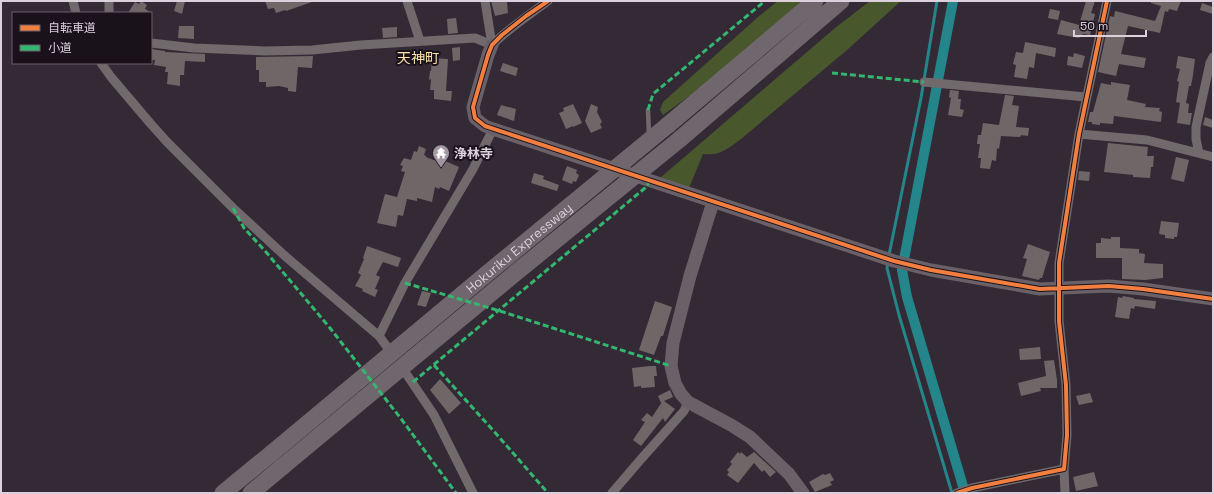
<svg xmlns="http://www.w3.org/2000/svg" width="1214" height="494" viewBox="0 0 1214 494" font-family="'Space Grotesk','Noto Sans JP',sans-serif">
	<rect width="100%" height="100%" fill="#342a35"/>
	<path fill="#48572c" d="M778 1H804L721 73 663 115 660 110 663 102 758 17Z
		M870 1H901L847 50 741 139C727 149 720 156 703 154L689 188 660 178 835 28Z"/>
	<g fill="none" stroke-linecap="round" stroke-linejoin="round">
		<path stroke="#24858b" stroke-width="3" d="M889 255 921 98 937 1
			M888 262 887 268 899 315 952 493"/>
		<path stroke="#24858b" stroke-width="10" d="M953 1 902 270 907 297 965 493"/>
	</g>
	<path fill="#6f6667" d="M141 1 147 5 145 9 152 13H128L135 2 139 4Z
		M177 1H185L182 14 174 11Z
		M265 1H312V2L286 11 285 10 276 13 274 8 268 9Z
		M491 1H507L508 13 495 16Z
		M1086 1H1095L1091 13 1095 14 1090 35 1083 34 1079 38 1057 34 1061 20 1079 25Z
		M1151 1H1181L1177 11 1169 9 1168 12 1165 11 1160 33 1128 26 1121 54 1146 58 1144 68 1119 64 1116 76 1098 72 1110 16 1114 17 1115 11 1155 21 1161 6 1151 3Z
		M1202 3 1213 7V14L1200 10Z
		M1050 9 1060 11 1058 20 1048 18Z
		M456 18 458 33 448 34 447 19Z
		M179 26H194V39L178 38Z
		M397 27V37L383 38 382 28Z
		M1025 42 1056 48 1055 57 1036 53 1034 68 1029 67 1027 79 1014 77 1016 65 1013 64 1016 52 1023 53Z
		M460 47V60L453 61 452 48Z
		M151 49 165 51V52L205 54V62L185 61 184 75H180V86L167 84 168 72H165L166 67 154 65 155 60H151Z
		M1074 53 1085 56 1082 68 1067 65 1068 56 1073 57Z
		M313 56 312 68 298 67 296 92 288 91V88L279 86 266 87V82H259V70H256V57Z
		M1178 56 1195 59 1193 75 1191 86H1189L1186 103 1189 104 1188 113H1192L1190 125 1177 123 1180 103 1176 102 1179 82 1177 81 1180 69 1176 68Z
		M432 58 448 59 446 91H452L451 101 434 99V90H430L431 79 429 80 430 71H431Z
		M503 63 518 68 516 76 500 71Z
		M1111 82 1130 85 1127 100 1146 104 1145 107 1160 108 1159 111 1162 112 1161 122 1114 116 1113 124 1100 123V125L1092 124V122H1088L1090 112H1093L1101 83 1111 85Z
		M950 90 959 91 958 99H961L960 109 964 110 962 117 948 115 951 98 949 97Z
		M1005 95 1014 96 1012 105 1019 106 1016 127 1029 128 1028 136 1021 135 1020 137 1001 136 999 149 997 148 996 161 992 160 990 169 980 168 981 158H978L980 144H977L978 135H981L983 123 999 125Z
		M573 104 582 123 573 127V126L566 129 559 113 564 111 563 108Z
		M591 104 598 107 597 112 602 122 600 124 602 128 591 133 585 121Z
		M501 105 516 109 514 121 497 115Z
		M1205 117 1213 120V128L1203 125Z
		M1108 143 1148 147 1147 156H1154L1153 167H1151L1150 178 1133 177V175L1104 172Z
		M419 146 426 149 424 155 426 156V157L442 163 443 160 459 167 449 191 440 187 439 189 435 187 432 202 417 198V201L407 199 403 216 398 215 396 227 377 223 385 194 397 197 405 172 401 171 403 166 400 165 404 158 411 160 414 151 417 152Z
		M1176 157 1189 160 1184 182 1171 179Z
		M567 166 577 170 576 173 579 175 576 182 573 181 572 184 562 180Z
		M1079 171 1090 172 1089 181 1078 180Z
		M534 173 544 176 543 179 559 185 557 191 531 183Z
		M1161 221 1179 223 1177 237H1174V239L1165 238V235L1159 234Z
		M1111 237H1120V248L1139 249V253L1145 254 1144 263 1163 264V278L1145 280 1122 279V258H1096V243H1101V238L1111 239Z
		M1028 244 1050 252 1042 278H1040L1039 280 1022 276 1027 259 1023 258Z
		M367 246 401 258 398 267 383 262 376 275 380 277 375 289 378 290 375 297 362 291 363 289 355 286 361 275 358 273 364 259 363 258Z
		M422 291 431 293 426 307 417 305Z
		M1123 296 1134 298V299L1156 301 1155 309 1135 306 1134 309 1131 308 1129 319 1115 317 1118 297 1122 298Z
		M655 301 672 307 663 336H661L654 355 639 350Z
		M1040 347 1041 359 1020 360 1019 349Z
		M1054 360 1057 380V388H1040L1041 391 1021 396 1018 383 1046 376 1044 361Z
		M650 366H656L657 376H654L655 387 641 388V386L634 387 632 368Z
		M440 379 461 403 449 414 430 390Z
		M670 390 673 397 664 401 675 409 665 422 663 418 641 446 633 440 645 422 641 420 647 413 652 417 662 402 661 403 658 396Z
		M1090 393 1093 402 1079 405 1076 396Z
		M738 452 740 454 741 452 747 457 754 452 776 472 770 477 764 470 762 472 754 463 738 483 727 475 729 472 727 470 732 464 730 462Z
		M1094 472 1098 486 1076 491 1073 477Z
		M830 473 834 480 830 482 832 485 815 492 809 482 823 474 825 475Z"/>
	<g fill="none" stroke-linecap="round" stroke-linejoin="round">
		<path stroke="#706a6d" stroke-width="4.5" d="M648 110 649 135"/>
		<path stroke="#706a6d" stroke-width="9" d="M73 1 76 13
			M109 1V13
			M407 1 420 41
			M485 1 492 45
			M151 43 194 48 265 51 312 50 361 45 475 38 492 45
			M492 45C509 28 529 15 548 1
			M101 63 111 77 150 123 167 142 233 208 285 256 379 336 393 355
			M924 82 1086 97
			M1079 134 1147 140 1213 157
			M1199 153 1196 139V127L1210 63 1213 57
			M379 336 405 283 473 169 493 129
			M401 366 434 415 473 493
			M1064 469 1065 493
			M612 493 642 458 684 411 688 402
			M957 493 972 488 1064 469 1067 435 1066 385 1059 321V263L1079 134 1107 1"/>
		<path stroke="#6a6168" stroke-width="13" d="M492 45 488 55 473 107 475 118 485 126 493 129 894 261 931 270 1040 289 1109 286 1143 289 1213 299
			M713 202 690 276 673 343 671 366 675 383 681 394 688 402 731 425 750 437 789 474 803 493"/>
		<path stroke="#70666d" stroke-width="17" d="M668 125 815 1
			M680 139 841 1
			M223 493 272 453
			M251 493 282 467"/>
		<g stroke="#70666d" stroke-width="17">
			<path id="s1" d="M272 453 489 272 668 125"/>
			<path d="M282 467 513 275 680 139"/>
		</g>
		<path stroke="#33b770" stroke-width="3" stroke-dasharray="6 3" stroke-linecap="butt" d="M832 73 924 82
			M648 110 653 94 765 1
			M233 208 244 228 266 252 330 328 402 420 456 493
			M405 283 500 311 671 366
			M434 365 491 428 548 493
			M413 382 645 188 650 181"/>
		<g stroke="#1a121b" stroke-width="6">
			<path id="cycleway" d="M548 1 526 16 502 35 492 45 488 55 473 107 475 118 485 126 894 261 931 270 1040 289 1109 286 1143 289 1213 299
				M957 493 972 488 1064 469 1067 435 1066 385 1059 321V263L1079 134 1107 1"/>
		</g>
		<use href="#cycleway" stroke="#f27e40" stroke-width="4"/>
	</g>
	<defs>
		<g id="temple-pin" transform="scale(0.9)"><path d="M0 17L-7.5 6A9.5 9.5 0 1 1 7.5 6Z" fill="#a196a2" stroke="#1a121b"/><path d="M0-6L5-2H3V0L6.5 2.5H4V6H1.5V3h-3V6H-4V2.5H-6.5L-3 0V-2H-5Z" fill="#fff"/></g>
	</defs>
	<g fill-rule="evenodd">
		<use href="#temple-pin" x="441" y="153"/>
	</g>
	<g text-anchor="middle" stroke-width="4" stroke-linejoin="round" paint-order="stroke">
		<g font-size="13" font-weight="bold" fill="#dcd0dd" stroke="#1a121b" text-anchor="start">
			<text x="454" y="158">浄林寺</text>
		</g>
		<g font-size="13" fill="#dcd0dd" stroke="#1a121b">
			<text dy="5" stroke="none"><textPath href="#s1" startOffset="321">Hokuriku Expressway</textPath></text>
		</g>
		<g font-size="14" fill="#fce1a7" stroke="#1a121b">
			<text x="418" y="63">天神町</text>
		</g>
	</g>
	<rect width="1214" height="494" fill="none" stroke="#dcd0dd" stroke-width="4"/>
	<rect x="12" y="12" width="140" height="52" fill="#1a121b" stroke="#685e69"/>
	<rect x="20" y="25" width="20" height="6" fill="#f27e40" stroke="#685e69"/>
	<text x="48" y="32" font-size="12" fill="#dcd0dd">自転車道</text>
	<rect x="20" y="45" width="20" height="6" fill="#33b770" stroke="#685e69"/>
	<text x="48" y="52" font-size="12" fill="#dcd0dd">小道</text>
	<path d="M1074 30v6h72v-6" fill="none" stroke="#dcd0dd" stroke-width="2"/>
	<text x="1080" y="30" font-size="12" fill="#dcd0dd" stroke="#1a121b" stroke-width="3" paint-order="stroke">50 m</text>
</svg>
